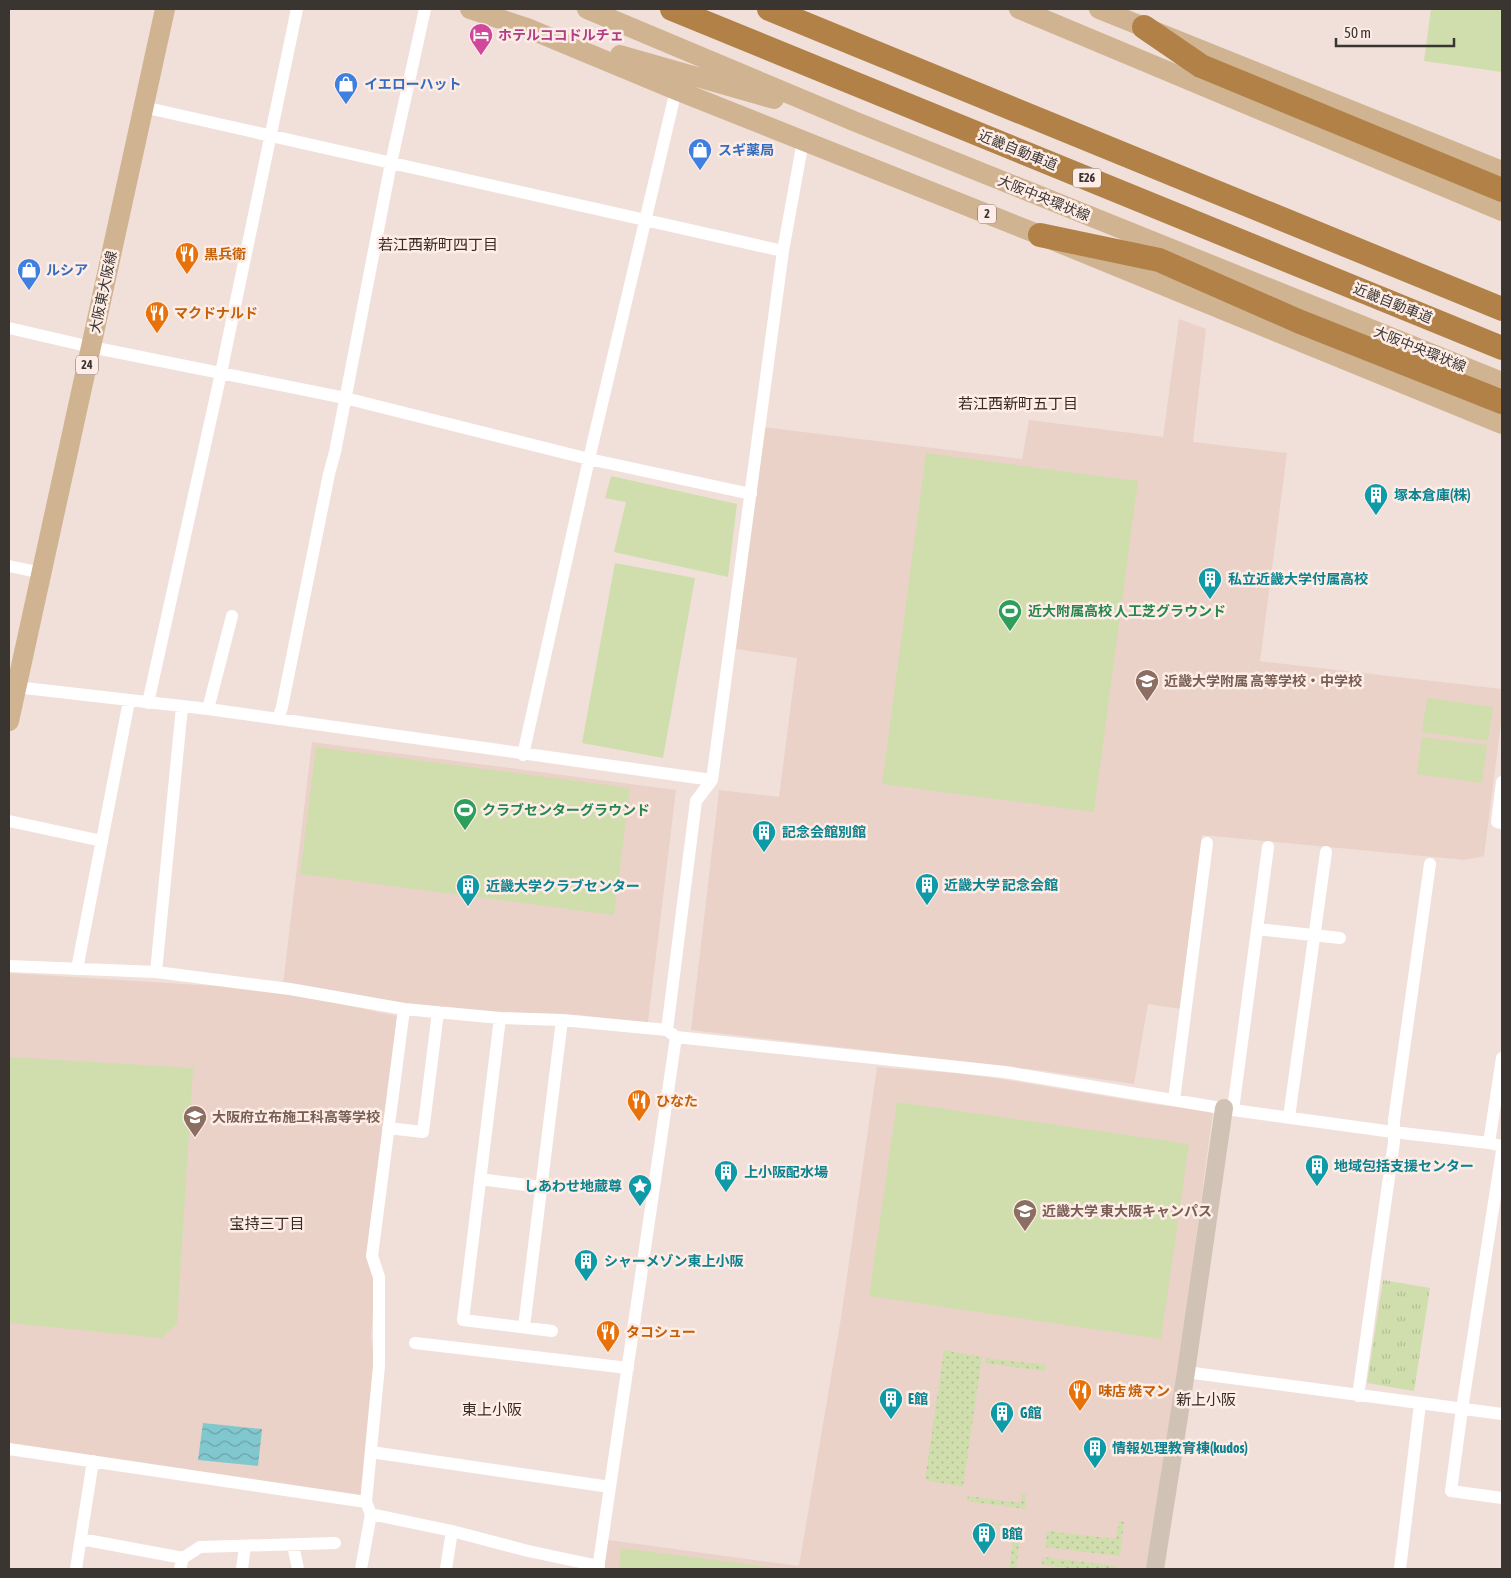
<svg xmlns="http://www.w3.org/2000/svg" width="1511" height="1578" viewBox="0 0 1511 1578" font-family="'Asap Condensed','Noto Sans JP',sans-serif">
	<defs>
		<pattern id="grass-tufts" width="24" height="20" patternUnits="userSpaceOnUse" patternTransform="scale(1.25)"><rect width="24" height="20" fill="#cfdeac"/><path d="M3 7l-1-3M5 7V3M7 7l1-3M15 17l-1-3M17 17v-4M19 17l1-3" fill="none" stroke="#b3bf94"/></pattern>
		<pattern id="garden-dots" width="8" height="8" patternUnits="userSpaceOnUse" patternTransform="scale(1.25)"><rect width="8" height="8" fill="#cfdeac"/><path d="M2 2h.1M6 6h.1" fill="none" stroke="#b3bf94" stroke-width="1.8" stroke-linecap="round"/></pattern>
		<pattern id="water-waves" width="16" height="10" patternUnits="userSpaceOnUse" patternTransform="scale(1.25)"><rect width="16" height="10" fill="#81c8ce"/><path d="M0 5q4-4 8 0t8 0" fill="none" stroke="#6ba3a8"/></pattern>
	</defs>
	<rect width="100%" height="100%" fill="#f0e0d9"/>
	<path fill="#ead2c8" d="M1179 319 1206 329 1193 442 1287 453 1260 661 1502 689V715L1484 856 1465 860 1202 835 1181 1009 1148 1004 1134 1084 1045 1071 691 1030 719 790 779 797 797 658 736 649 763 427 1022 459 1029 420 1163 437Z
		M312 742 676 790 648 1022H637L580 1015 499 1012 406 1004 283 984Z
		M9 973 216 986 312 998 397 1016 371 1336 375 1367 362 1497 9 1444Z
		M877 1067 954 1073 1001 1079 1152 1104 1213 1111 1182 1341 1147 1569H602L608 1540 799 1566 841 1318Z"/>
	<path fill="url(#grass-tufts)" d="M1383 1280 1430 1288 1414 1391 1367 1383Z"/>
	<path fill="url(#garden-dots)" d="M944 1350 982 1357 963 1487 925 1480Z
		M986 1358 1046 1365 1045 1371 985 1363Z
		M1022 1494H1026L1025 1509 967 1501 968 1496 1021 1503Z
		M1119 1521 1124 1522 1120 1556 1045 1547 1047 1531 1116 1539Z
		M984 1522 1021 1527 1016 1569H1009L1015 1528 984 1523Z
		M1043 1557 1116 1566V1569H1076L1042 1565Z"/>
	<path fill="#cfdeac" d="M1431 9H1502V72L1424 61Z
		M926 453 1138 481 1094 812 882 784Z
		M611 476 737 504 728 577 614 552 626 502 605 498Z
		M615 563 695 578 663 758 582 743Z
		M1427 698 1493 707 1488 741 1422 732Z
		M1422 737 1487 745 1482 783 1417 774Z
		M316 747 630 788 614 915 300 874Z
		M9 1057 193 1068 177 1324 161 1338 9 1323Z
		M897 1102 1189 1144 1161 1339 869 1296Z
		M621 1548 784 1569H619Z"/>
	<path fill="url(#water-waves)" d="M203 1423 262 1429 258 1466 198 1460Z"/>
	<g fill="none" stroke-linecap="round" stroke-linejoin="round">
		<path stroke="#fff" stroke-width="12" d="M143 107 783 251
			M803 141 783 251 712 780 696 801 667 1030 676 1037 1005 1072 1233 1110 1393 1132 1489 1143 1502 1146
			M9 328 91 347 345 398 589 459 751 494
			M9 566 42 573
			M16 687 208 709 712 780
			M148 703 221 373 297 9
			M208 709 232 616
			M278 719 282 707 329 474 335 452 391 163 425 9
			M523 755 589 459 676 90
			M1502 782 1497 822 1502 823
			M9 821 102 841
			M1257 929 1340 938
			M9 966 156 972 290 989 404 1009 500 1018 562 1020 667 1030
			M77 969 129 701
			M156 972 182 707
			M404 1009 372 1256 379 1277V1366L366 1502 370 1512 371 1514 452 1531 528 1551 599 1566
			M500 1018 463 1320 552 1331
			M1174 1100 1207 843
			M1233 1110 1268 847
			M1289 1117 1326 852
			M388 1128 423 1132 438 1012
			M1489 1143 1502 1058
			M1502 1151 1462 1409 1451 1491 1502 1498
			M480 1179 541 1187
			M524 1327 562 1020
			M415 1343 628 1368
			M1186 1372 1502 1414
			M1358 1396 1394 1142V1120L1430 864
			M9 1449 366 1502
			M371 1452 610 1487
			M81 1539 183 1558
			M293 1545 298 1569
			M76 1569 93 1461
			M180 1569 183 1558 200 1547 335 1543
			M242 1569 245 1546
			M361 1569 371 1514
			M446 1569 452 1531
			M598 1569 676 1037
			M1400 1569 1420 1404"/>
		<path stroke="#d0c2b4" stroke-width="18" d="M1155 1569 1186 1372 1224 1108"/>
		<path stroke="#d0b391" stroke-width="20" d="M470 9 527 28 676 90 1040 235 1502 424
			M587 9 856 122 1502 382
			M1019 9 1502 211
			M1099 9 1502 171
			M620 55 774 99
			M9 721 165 9"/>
		<path stroke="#b18147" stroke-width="24" d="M672 9 1502 348
			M769 9 1502 309
			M1144 27 1201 66 1502 190
			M1040 235 1159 260 1298 321 1502 402"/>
	</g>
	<defs>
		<g id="hotel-pin" transform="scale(1.25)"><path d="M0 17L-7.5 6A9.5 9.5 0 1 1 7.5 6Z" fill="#d1479c" stroke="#fdede6"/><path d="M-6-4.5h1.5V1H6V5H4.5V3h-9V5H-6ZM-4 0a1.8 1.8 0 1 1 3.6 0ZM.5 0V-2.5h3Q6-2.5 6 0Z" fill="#fff"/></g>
		<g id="shop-pin" transform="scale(1.25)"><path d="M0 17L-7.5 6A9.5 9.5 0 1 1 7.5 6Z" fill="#3f7fe0" stroke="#fdede6"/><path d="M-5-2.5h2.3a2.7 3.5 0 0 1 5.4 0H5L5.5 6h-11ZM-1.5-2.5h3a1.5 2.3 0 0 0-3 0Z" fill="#fff"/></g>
		<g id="restaurant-pin" transform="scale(1.25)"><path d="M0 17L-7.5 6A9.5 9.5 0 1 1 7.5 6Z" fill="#e8710a" stroke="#fdede6"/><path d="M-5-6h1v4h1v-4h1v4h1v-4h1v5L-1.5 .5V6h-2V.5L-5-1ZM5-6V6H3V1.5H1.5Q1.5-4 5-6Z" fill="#fff"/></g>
		<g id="building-pin" transform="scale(1.25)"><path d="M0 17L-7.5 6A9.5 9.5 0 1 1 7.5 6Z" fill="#0f9aa8" stroke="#fdede6"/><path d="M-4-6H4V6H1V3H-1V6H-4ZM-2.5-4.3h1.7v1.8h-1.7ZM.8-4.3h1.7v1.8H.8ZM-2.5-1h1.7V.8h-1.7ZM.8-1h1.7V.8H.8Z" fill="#fff"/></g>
		<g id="stadium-pin" transform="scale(1.25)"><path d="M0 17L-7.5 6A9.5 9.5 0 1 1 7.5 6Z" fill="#2e9e5b" stroke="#fdede6"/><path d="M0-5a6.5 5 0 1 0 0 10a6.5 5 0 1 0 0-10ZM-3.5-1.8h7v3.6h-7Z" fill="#fff"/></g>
		<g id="school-pin" transform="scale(1.25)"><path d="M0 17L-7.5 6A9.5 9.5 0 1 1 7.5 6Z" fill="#8d6e63" stroke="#fdede6"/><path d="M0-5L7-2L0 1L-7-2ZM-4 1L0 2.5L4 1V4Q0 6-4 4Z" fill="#fff"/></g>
		<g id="sight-pin" transform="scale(1.25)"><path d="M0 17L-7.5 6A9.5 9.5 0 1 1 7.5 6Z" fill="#0f9aa8" stroke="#fdede6"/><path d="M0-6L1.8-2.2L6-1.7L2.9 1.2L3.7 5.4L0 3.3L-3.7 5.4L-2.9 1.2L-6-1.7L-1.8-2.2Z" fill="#fff"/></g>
		<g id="university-pin" transform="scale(1.25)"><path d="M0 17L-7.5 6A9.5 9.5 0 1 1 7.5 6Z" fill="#8d6e63" stroke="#fdede6"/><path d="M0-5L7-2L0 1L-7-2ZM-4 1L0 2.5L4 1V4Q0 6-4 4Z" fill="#fff"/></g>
	</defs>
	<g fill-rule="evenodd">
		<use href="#hotel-pin" x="481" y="35"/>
		<use href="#shop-pin" x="346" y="84"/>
		<use href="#shop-pin" x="700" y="150"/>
		<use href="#restaurant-pin" x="187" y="254"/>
		<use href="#shop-pin" x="29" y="270"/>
		<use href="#restaurant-pin" x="157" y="313"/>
		<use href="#building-pin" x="1376" y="495"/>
		<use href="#building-pin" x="1210" y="579"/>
		<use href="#stadium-pin" x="1010" y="611"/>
		<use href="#school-pin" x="1147" y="681"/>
		<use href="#stadium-pin" x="465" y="810"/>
		<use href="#building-pin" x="764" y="832"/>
		<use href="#building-pin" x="927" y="885"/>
		<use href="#building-pin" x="468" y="886"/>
		<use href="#restaurant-pin" x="639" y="1101"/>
		<use href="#school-pin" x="195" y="1117"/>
		<use href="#building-pin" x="1317" y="1166"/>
		<use href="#building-pin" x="726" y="1172"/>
		<use href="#sight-pin" x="640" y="1186"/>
		<use href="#university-pin" x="1025" y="1211"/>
		<use href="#building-pin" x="586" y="1261"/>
		<use href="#restaurant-pin" x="608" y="1332"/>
		<use href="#restaurant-pin" x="1080" y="1391"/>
		<use href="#building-pin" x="891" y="1399"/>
		<use href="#building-pin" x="1002" y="1413"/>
		<use href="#building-pin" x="1095" y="1448"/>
		<use href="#building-pin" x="984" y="1534"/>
	</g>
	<g text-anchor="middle" stroke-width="5" stroke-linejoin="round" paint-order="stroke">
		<g fill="#fdede6" stroke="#756c68" stroke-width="1">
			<rect x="1073" y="168.5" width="28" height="19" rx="4"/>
			<rect x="978" y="204.5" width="18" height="19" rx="4"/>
			<rect x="76" y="355.5" width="22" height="19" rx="4"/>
		</g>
		<g font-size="12" font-weight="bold" fill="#3b3532">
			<text x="1087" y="182">E26</text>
			<text x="987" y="218">2</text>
			<text x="87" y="369">24</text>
		</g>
		<g font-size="14" font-weight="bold" fill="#b23c85" stroke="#fdede6" text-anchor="start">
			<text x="498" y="40">ホテルココドルチェ</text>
		</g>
		<g font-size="14" font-weight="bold" fill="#366cbe" stroke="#fdede6" text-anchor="start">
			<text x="364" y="89">イエローハット</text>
			<text x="718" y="155">スギ薬局</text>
			<text x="46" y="275">ルシア</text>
		</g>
		<g font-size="14" fill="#3b3532" stroke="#fdede6">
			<text transform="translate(1018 150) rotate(22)" y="5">近畿自動車道</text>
			<text transform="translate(1044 198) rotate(22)" y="5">大阪中央環状線</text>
			<text transform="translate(103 292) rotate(-78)" y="5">大阪東大阪線</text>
			<text transform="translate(1393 303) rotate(22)" y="5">近畿自動車道</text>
			<text transform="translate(1420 349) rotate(22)" y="5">大阪中央環状線</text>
		</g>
		<g font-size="14" font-weight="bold" fill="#c56008" stroke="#fdede6" text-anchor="start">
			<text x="204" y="259">黒兵衛</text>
			<text x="174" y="318">マクドナルド</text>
			<text x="656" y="1106">ひなた</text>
			<text x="626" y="1337">タコシュー</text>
			<text x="1098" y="1396">味店 焼マン</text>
		</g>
		<g font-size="14" font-weight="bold" fill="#0d838f" stroke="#fdede6" text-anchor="start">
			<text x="1394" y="500">塚本倉庫(株)</text>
			<text x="1228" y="584">私立近畿大学付属高校</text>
			<text x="782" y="837">記念会館別館</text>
			<text x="944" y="890">近畿大学 記念会館</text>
			<text x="486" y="891">近畿大学クラブセンター</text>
			<text x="1334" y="1171">地域包括支援センター</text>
			<text x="744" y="1177">上小阪配水場</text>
			<text x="622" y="1191" text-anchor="end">しあわせ地蔵尊</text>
			<text x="604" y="1266">シャーメゾン東上小阪</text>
			<text x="908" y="1404">E館</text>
			<text x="1020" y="1418">G館</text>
			<text x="1112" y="1453">情報処理教育棟(kudos)</text>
			<text x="1002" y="1539">B館</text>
		</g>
		<g font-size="14" font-weight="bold" fill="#27864d" stroke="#fdede6" text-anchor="start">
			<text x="1028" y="616">近大附属高校 人工芝グラウンド</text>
			<text x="482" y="815">クラブセンターグラウンド</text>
		</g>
		<g font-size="14" font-weight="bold" fill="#785e54" stroke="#fdede6" text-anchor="start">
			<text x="1164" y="686">近畿大学附属 高等学校・中学校</text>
			<text x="212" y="1122">大阪府立布施工科高等学校</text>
			<text x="1042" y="1216">近畿大学 東大阪キャンパス</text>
		</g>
		<g font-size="15" fill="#362a25" stroke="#fdede6">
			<text x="438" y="250">若江西新町四丁目</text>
			<text x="1018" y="409">若江西新町五丁目</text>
			<text x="267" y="1229">宝持三丁目</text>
			<text x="1206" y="1405">新上小阪</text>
			<text x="492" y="1415">東上小阪</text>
		</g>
	</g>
	<rect width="1511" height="1578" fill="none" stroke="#3b3532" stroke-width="20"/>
	<path d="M1336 38v8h118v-8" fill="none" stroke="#3b3532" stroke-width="2.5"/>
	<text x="1344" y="38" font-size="15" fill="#3b3532" stroke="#fdede6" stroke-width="4" paint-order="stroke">50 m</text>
</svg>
